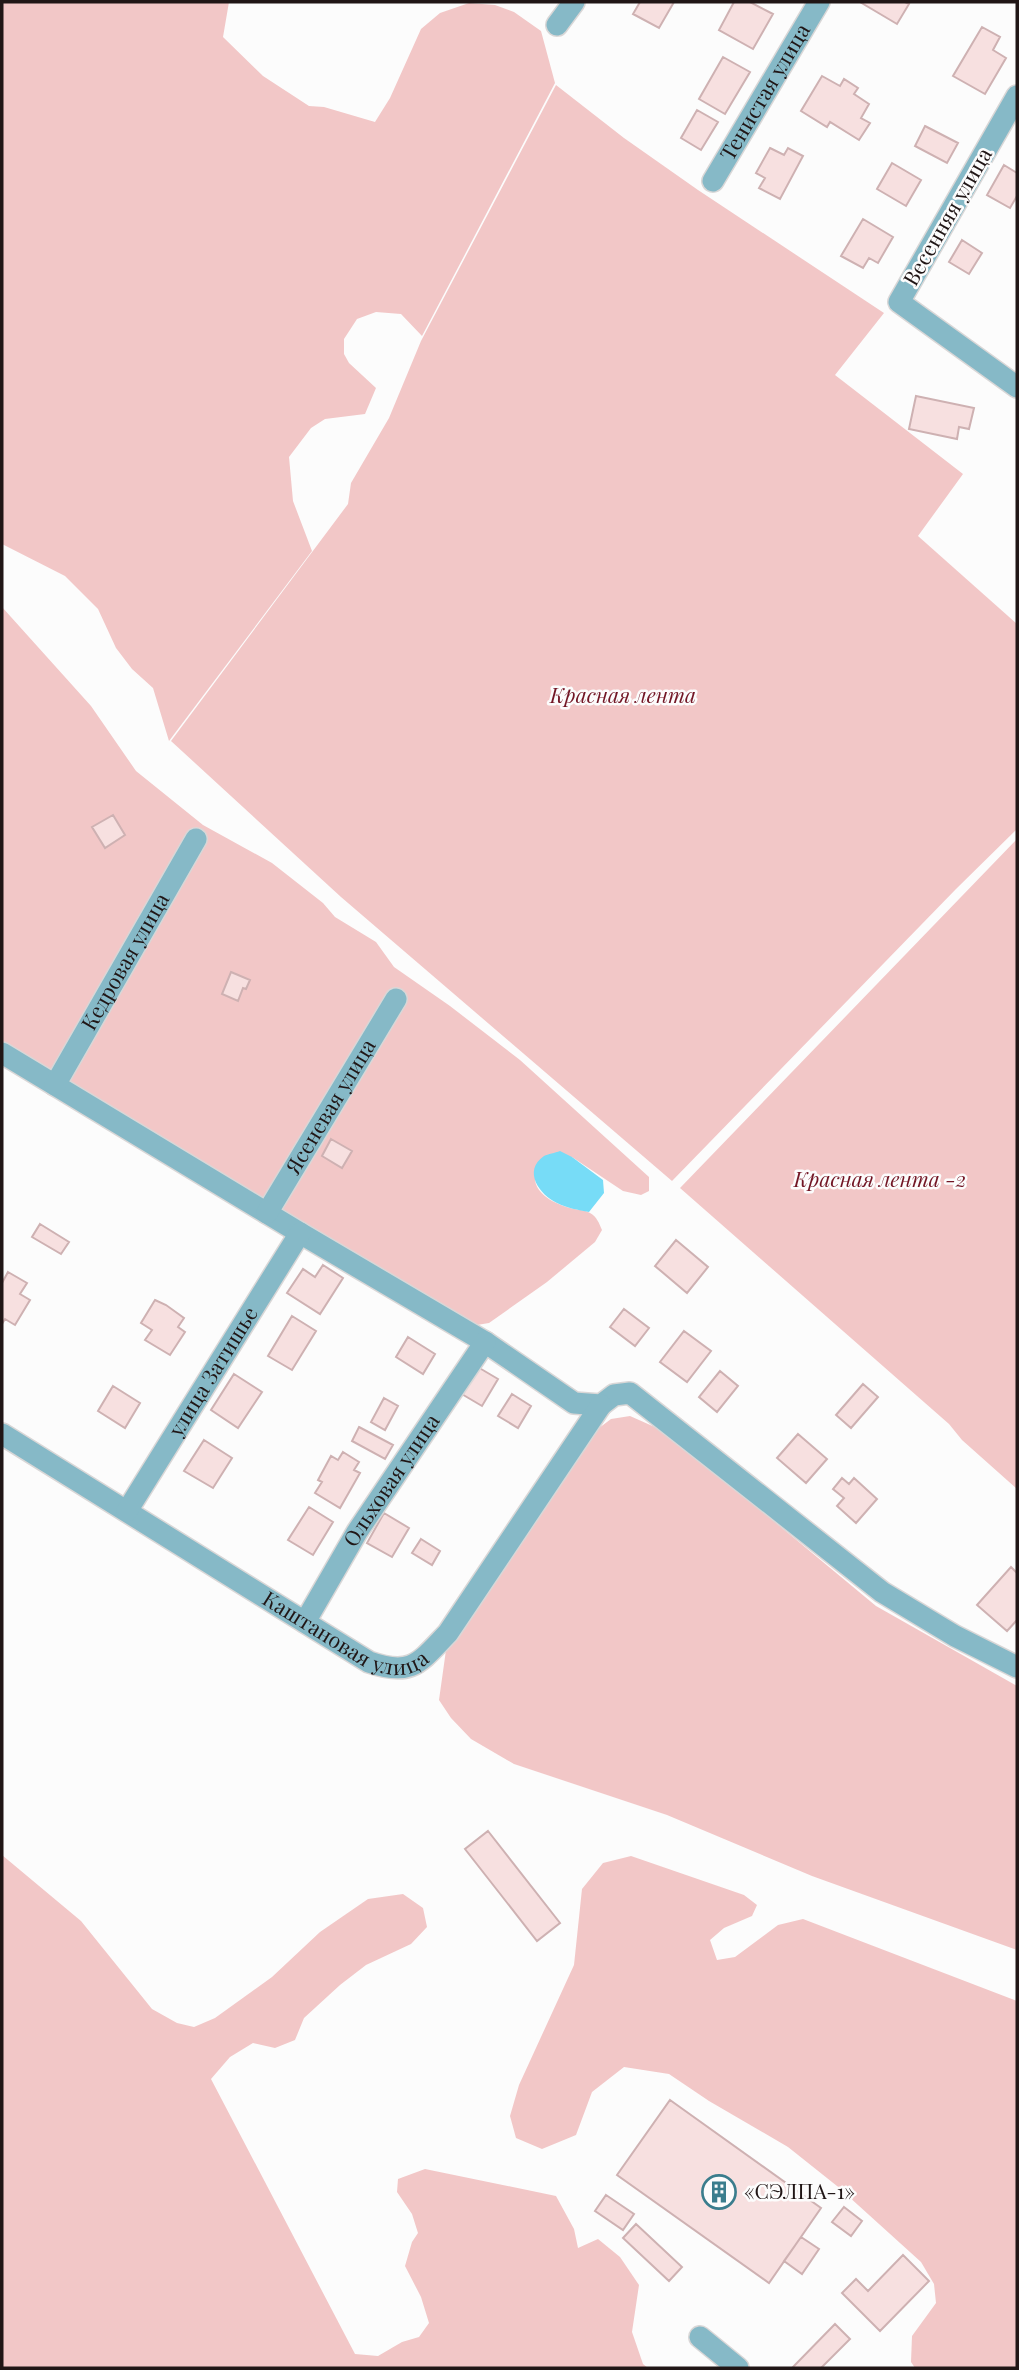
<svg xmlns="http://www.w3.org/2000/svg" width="1019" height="2370" viewBox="0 0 1019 2370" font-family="'Playfair Display',serif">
	<rect width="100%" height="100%" fill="#fcfcfc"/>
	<path fill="#f2c7c7" d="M2 2H229L223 37 263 76 309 106 324 107 375 122 390 98 421 29 440 13 469 3 495 5 514 12 541 31 555 83 422 336 401 314 376 312 357 319 344 339V354L349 363 376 388 365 414 325 419 311 428 289 457 293 501 312 551 169 741 153 688 132 669 116 648 98 609 65 576 2 544Z
		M556 85 624 138 698 190 884 313 835 375 963 474 918 536 1017 624V829L956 889 672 1181 341 897 171 741 348 504 351 483 389 418 421 341Z
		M2 607 91 706 136 771 203 825 272 863 323 903 335 917 376 942 394 967 450 1006 520 1060 649 1177V1191L641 1195 623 1191 572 1157H544C521 1185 546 1202 574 1209 579 1210 585 1210 590 1213 597 1217 599 1223 602 1230L595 1242 547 1282 489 1323 471 1326 2 1045Z
		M1017 839V1489L962 1440 949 1424 680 1188Z
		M630 1416 657 1428 717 1474 876 1606 1017 1686V1950L812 1876 667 1815 514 1764 471 1739 451 1718 439 1700 446 1650 599 1428 611 1419Z
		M2 1855 81 1921 152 2009 177 2023 194 2027 215 2018 272 1977 320 1932 368 1899 403 1894 423 1908 427 1927 411 1944 366 1965 340 1985 304 2018 295 2040 275 2048 253 2043 230 2057 211 2079 355 2354 378 2356 402 2342 419 2337 429 2323 421 2297 405 2266 412 2242 418 2233 412 2214 397 2192 398 2179 425 2169 556 2196 574 2229 578 2248 598 2239 620 2257 639 2285 632 2332 643 2364 648 2368H2Z
		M631 1856 744 1895 757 1905 752 1916 724 1928 710 1940 717 1960 735 1957 778 1925 803 1919 1017 2001V2368H915L911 2362 912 2336 936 2303 934 2284 921 2262 837 2186 788 2147 709 2101 669 2074 624 2067 592 2092 576 2135 542 2149 516 2138 510 2116 519 2085 574 1965 582 1889 603 1863Z"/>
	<path fill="#77dcf7" d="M560 1151 572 1157 603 1180 604 1193 589 1212C578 1210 567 1208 557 1203 540 1195 522 1171 544 1156 548 1154 555 1153 560 1151Z"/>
	<path fill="#f7e0e0" stroke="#ceb1b2" stroke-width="2" d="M640 2H674L659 28 633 14Z
		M734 2H750L773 14 753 49 719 30Z
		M860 2H905L909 4 897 24Z
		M982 27 1000 37 993 50 1006 58 985 94 953 76Z
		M723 57 750 72 725 114 699 99Z
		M822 76 840 86 844 79 858 88 854 94 869 104 861 118 870 123 859 140 830 122 827 127 801 111Z
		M697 110 718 122 701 150 681 138Z
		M925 126 958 143 947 163 915 146Z
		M770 148 784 155 788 148 803 156 780 199 759 188 765 178 756 173Z
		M892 163 921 180 906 206 877 189Z
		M1004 165 1017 173V196L1010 208 987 195Z
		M863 219 893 237 878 263 869 258 863 268 841 256Z
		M962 240 982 253 969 274 949 262Z
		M916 396 974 408 969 429 959 427 957 439 909 429Z
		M113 815 125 835 105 848 92 827Z
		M231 972 250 980 246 989 243 988 238 1001 222 994Z
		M331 1139 352 1151 342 1168 322 1156Z
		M40 1224 69 1242 61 1254 32 1237Z
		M676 1240 708 1267 687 1293 655 1266Z
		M323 1265 343 1278 320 1314 287 1293 303 1269 315 1277Z
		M8 1272 27 1283 20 1294 30 1300 15 1325 5 1319 2 1324V1283Z
		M155 1300 166 1305 184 1318 178 1327 185 1332 170 1355 145 1340 152 1330 141 1323Z
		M624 1309 649 1328 635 1346 610 1327Z
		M292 1316 316 1331 292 1370 268 1356Z
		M684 1331 711 1351 687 1382 660 1362Z
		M408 1337 435 1354 423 1374 396 1357Z
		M476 1366 498 1379 482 1406 460 1393Z
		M720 1371 738 1386 717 1412 699 1397Z
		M234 1374 262 1392 238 1428 211 1410Z
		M863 1384 878 1397 851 1428 836 1415Z
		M113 1386 140 1403 125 1428 98 1411Z
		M512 1394 531 1406 518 1428 498 1416Z
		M384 1398 398 1406 385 1430 371 1422Z
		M359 1427 393 1445 385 1459 352 1441Z
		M798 1434 827 1459 806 1483 777 1458Z
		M204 1440 232 1458 213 1488 184 1471Z
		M343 1452 359 1462 354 1470 360 1473 340 1508 315 1493 322 1482 318 1480 331 1456 338 1460Z
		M842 1478 849 1484 854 1478 877 1499 856 1523 837 1506 844 1498 833 1489Z
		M309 1507 333 1522 313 1555 288 1540Z
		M384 1513 409 1528 392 1557 367 1543Z
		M421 1539 440 1551 432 1565 412 1553Z
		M1011 1567 1017 1573V1620L1007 1631 977 1605Z
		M488 1831 560 1923 537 1941 465 1849Z
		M670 2100 821 2208 769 2283 617 2175Z
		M606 2195 634 2214 623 2230 595 2211Z
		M844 2207 862 2221 851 2236 832 2222Z
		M636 2224 682 2267 669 2281 623 2238Z
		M801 2237 819 2249 802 2274 784 2261Z
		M903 2255 929 2281 880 2331 842 2293 856 2279 868 2291Z
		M835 2324 850 2339 821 2368H792Z"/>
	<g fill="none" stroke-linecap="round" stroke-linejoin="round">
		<g stroke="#d9d7d7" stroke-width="24">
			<g id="minor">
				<path d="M557 25 574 2"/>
				<path d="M1017 96 899 302 1017 387"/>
				<path id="s1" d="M713 181 819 2"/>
				<path d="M2 1053 300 1233 485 1342 574 1403 601 1405 614 1395 630 1393 882 1592 955 1636 1017 1667"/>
				<path id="s2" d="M55 1085 196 839"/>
				<path id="s3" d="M267 1213 396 999"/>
				<path id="s4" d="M2 1434 369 1662C412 1677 419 1663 448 1633L601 1405"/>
				<path id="s5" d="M127 1511 300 1233"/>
				<path id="s6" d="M305 1622 357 1532 485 1342"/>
				<path d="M700 2337 738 2368"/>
			</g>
		</g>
		<use href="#minor" stroke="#86b9c7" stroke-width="21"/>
	</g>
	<defs>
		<g id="building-ring" transform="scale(1.75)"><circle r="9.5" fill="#fcfcfc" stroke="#3a7d8d" stroke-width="1.5"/><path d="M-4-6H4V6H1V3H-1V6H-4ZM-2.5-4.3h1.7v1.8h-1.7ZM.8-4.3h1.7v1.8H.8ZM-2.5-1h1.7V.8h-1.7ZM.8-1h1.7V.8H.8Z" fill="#3a7d8d"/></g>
	</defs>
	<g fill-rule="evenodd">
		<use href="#building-ring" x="719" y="2192"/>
	</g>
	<g text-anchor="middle" stroke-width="5" stroke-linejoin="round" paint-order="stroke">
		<g font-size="21" fill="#201616" stroke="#fcfcfc">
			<text dy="7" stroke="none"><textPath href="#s1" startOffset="103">Тенистая улица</textPath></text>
			<text transform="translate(948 217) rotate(-60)" y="7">Весенняя улица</text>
			<text dy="7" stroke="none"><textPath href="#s2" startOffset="142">Кедровая улица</textPath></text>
			<text dy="7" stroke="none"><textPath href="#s3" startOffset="124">Ясеневая улица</textPath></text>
			<text dy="7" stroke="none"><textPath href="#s5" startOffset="164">улица Затишье</textPath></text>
			<text dy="7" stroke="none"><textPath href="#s6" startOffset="166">Ольховая улица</textPath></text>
			<text dy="7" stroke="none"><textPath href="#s4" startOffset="401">Каштановая улица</textPath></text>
		</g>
		<g font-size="21" font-style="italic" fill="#721625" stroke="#fcfcfc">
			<text x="623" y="703">Красная лента</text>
			<text x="880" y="1187">Красная лента -2</text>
		</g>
		<g font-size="21" fill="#201616" stroke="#fcfcfc" text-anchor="start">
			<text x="744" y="2199">«СЭЛПА-1»</text>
		</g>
	</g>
	<rect width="1019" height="2370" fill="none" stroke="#201616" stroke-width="7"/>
</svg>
